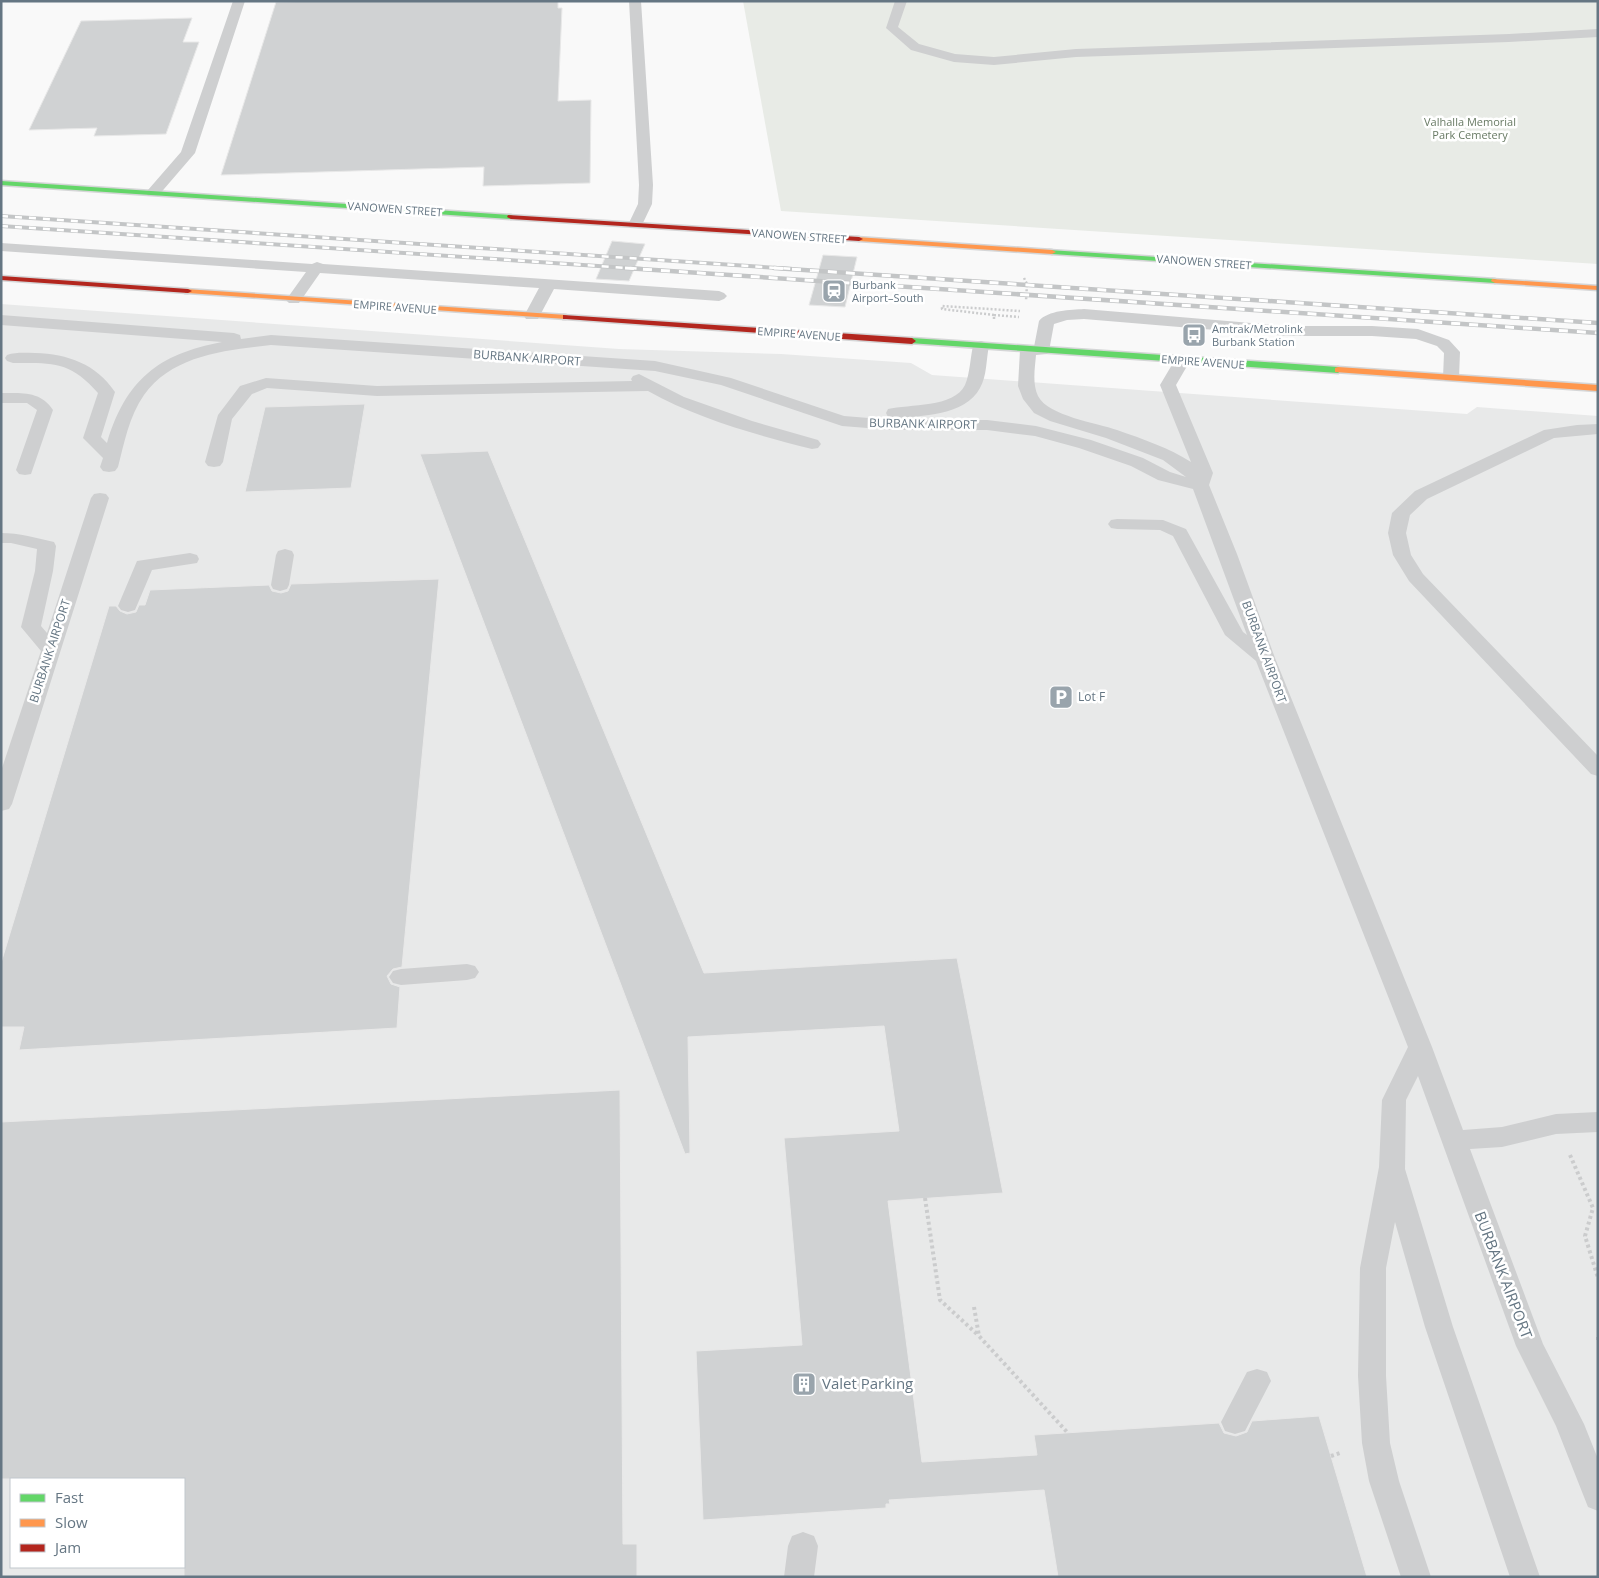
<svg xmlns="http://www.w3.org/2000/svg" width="1599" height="1578" viewBox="0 0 1599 1578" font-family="'Open Sans',sans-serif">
	<rect width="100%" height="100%" fill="#f9f9f9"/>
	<path fill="#e8e9e9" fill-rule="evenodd" d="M1 304 619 349 781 354 911 363 932 375 1467 414 1477 407 1598 416V1577H1ZM11 1479H184V1567H11Z"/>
	<path fill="#e8ebe6" d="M743 1H1598V264L781 211Z"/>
	<path fill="#d0d2d3" stroke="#e8e8e8" d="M323 1H558V8H562L558 101 591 100 590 183 483 186 484 167 221 175 276 2Z
		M192 18 183 42H199L166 134 94 136 97 128 29 130 81 21Z
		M612 241 645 244 629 281 596 279Z
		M823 255 857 257 845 307 809 305Z
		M365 404 351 488 245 492 265 407Z
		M488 451 704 973 957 958 1003 1193 888 1201 922 1462 1037 1455 1034 1435 1219 1423 1224 1433 1236 1436 1247 1432 1252 1421 1319 1416 1367 1577H1058L1044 1490 889 1500 890 1504H886V1508L703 1520 696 1351 802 1345 784 1138 899 1131 884 1026 688 1037 690 1153 685 1154 420 454Z
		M439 579 402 967 393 969 387 976 391 984 400 987 397 1028 19 1050 24 1027H1V963L109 606H116L120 611 127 614 136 612 139 605H145L150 590 269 585 272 591 281 593 288 591 291 584Z
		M620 1090 623 1544H637V1577H184V1479H1V1122Z"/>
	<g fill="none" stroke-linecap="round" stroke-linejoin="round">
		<g stroke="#d5d6d7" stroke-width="3">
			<path id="fast" d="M1 181 511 215 515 217 511 219 1 185Z
				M1049 250 1495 279 1499 281 1495 283 1052 254 1048 252Z
				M912 338 1338 367 1342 370 1338 373 909 343 908 341Z"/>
		</g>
		<g stroke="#d5d6d7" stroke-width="3">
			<path id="slow" d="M856 237 1052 250 1056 252 1052 254 859 241 855 239Z
				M1492 279 1598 286V290L1495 283 1491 281Z
				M185 289 566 315 570 317 566 319 188 293H185Z
				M1338 367 1598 385V391L1335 372V368Z"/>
		</g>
		<g stroke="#d5d6d7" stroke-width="3">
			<path id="jam" d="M508 215 859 237 863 239 859 241 511 219 507 217Z
				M1 276 188 289 192 291 188 293 1 280Z
				M563 315 912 338 916 341 912 344 566 319H563Z"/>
		</g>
		<path stroke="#cbcccd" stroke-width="2.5" stroke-dasharray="2 2" stroke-linecap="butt" d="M1024 278 1027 284 1026 301
			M994 315 1019 317
			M994 319V315L942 309V306L1020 311"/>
		<path stroke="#cbcccd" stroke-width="4" stroke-dasharray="3 3" stroke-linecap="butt" d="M1570 1155 1593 1208 1585 1236 1598 1278
			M925 1198 940 1300 978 1335
			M974 1307 979 1336 1067 1432
			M1598 1337V1342
			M1331 1456 1340 1453"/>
		<path fill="#cecfd0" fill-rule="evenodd" d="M233 1H245L195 153 158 196H148L146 193 148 190 181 152Z
			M629 1H641L653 185 652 204 642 225 640 228H630L628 225 638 204 639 185Z
			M895 1H907L898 27 919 44 955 54 994 57 1076 49 1509 34 1598 29V37L1509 42 1076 57 994 65 954 62 911 50 886 28Z
			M1 243 312 264 317 262 323 264 719 291 724 293 727 296 724 299 719 301 554 289 538 319H526L524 316 539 288 320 273 299 303H289L286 300 306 272 1 251Z
			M1084 309 1288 326H1372L1418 329 1449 340 1460 352 1459 378 1457 381H1445L1443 378 1444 353 1437 346 1416 339 1372 336H1288L1084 319 1067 320 1054 324 1049 351 1047 354 1036 355C1035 368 1032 383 1038 396 1048 416 1097 423 1117 430 1143 439 1169 448 1191 462L1160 385 1176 358H1188L1190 361 1176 385 1213 473 1209 485 1237 554 1275 658 1432 1047 1463 1130 1502 1127 1556 1114 1598 1112V1132L1556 1134 1502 1147 1470 1149 1543 1344 1584 1424 1598 1459V1511L1588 1507 1556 1426 1516 1346 1418 1076 1406 1100 1405 1169 1453 1327 1540 1577H1510L1425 1327 1395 1222 1386 1268V1376L1390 1443 1399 1481 1431 1577H1401L1369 1481 1362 1443 1358 1376 1360 1268 1379 1167 1382 1100 1408 1047 1256 661 1225 635 1173 536 1160 530 1117 529 1111 528 1108 524 1111 520 1117 519 1163 520 1186 529 1243 632 1247 635 1193 489 1158 480 1131 466 1079 448 1035 436 987 430H893L842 426 721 385 655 371 271 345C226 350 172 355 144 395 129 416 124 444 118 467L115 471 109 472 103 471 100 467 103 458 83 438 98 393C70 361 53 363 13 363L7 361 5 358 7 355C16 352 25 353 35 353 68 354 96 364 115 392L101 437 107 443C126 380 158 354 222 342L1 325V315L234 333 240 335 241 339 271 335 655 361 731 378 844 416 893 420H987L1036 426 1091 440 1143 458 1170 472 1186 477 1163 460 1106 438 1050 421 1034 413 1023 399 1018 386 1020 350 1022 347H1034L1039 321C1048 310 1071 310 1084 309Z
			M981 341 987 343 989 346C986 360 987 376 980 388 965 416 921 416 894 418L888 417 886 413 888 409C909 404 954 408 965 385 970 373 970 359 973 346L975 343Z
			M639 374 684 397 752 421 818 440 821 444 818 448 812 449C757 435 698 419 648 391L377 396 267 388 252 394 232 419 223 462 220 466 214 467 208 466 205 462 218 415 240 386 266 378 377 386 632 381 631 379 633 376Z
			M1 393C22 393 41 391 53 410L31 474 25 475 19 474 16 470 37 410 27 403H1Z
			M1598 424V434L1554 438 1427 499 1410 515 1406 533 1411 555 1423 574 1598 756V776L1591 774 1409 581 1393 555 1388 533 1392 513 1415 491 1544 430 1577 425Z
			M100 493 106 494 109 498 12 804 9 809 1 811V771L41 651 21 627 35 571 37 549 11 543H1V533C19 533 37 538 54 542L56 546 53 571 41 626 47 633 91 498 94 494Z
			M285 549 292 551 294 555 289 585 287 589 280 591 273 589 271 585 276 555 278 551Z
			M190 553 197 555 199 559 197 563 152 570 135 610 128 612 121 610 118 606 137 561Z
			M467 964 475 966 479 972 475 978 467 980 401 985 393 983 389 977 393 971 401 969Z
			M1257 1369 1267 1372 1271 1381 1245 1431 1235 1434 1225 1431 1221 1422 1247 1372Z
			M803 1532 814 1536 818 1546 814 1577H784L788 1546 792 1536Z"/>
		<use href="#fast" fill="#63d668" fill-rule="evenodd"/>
		<use href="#slow" fill="#ff974d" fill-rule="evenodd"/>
		<use href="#jam" fill="#b3261e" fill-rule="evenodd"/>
		<g stroke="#c3c5c6" stroke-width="4">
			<path id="rail-far1" d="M1 216 793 269
				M1 226 643 269"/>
		</g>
		<g stroke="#c3c5c6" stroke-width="4.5">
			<path id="rail" d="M625 268 1598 333
				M774 268 1598 323"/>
		</g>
		<use href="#rail-far1" stroke="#fff" stroke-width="2.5" stroke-dasharray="7" stroke-linecap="butt"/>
		<use href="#rail" stroke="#fff" stroke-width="3" stroke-dasharray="9" stroke-linecap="butt"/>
	</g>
	<defs>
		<g id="station-square" transform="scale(1.25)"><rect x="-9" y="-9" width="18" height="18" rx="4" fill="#99a4ac" stroke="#fff"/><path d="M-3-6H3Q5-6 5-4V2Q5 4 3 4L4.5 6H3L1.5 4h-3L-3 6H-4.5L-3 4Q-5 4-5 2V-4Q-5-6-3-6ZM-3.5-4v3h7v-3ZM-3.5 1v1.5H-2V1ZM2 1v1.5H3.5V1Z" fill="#fff"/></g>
		<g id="bus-square" transform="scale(1.25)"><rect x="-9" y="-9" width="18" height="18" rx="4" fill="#99a4ac" stroke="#fff"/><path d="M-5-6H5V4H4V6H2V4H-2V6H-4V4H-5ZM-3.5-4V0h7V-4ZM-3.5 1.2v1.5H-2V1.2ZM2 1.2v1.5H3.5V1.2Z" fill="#fff"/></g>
		<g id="parking-square" transform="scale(1.25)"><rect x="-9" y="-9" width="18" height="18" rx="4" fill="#99a4ac" stroke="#fff"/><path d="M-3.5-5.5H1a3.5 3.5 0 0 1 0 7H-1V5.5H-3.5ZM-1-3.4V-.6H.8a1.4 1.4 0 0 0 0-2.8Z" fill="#fff"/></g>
		<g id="building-square" transform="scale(1.25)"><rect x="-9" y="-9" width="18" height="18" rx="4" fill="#99a4ac" stroke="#fff"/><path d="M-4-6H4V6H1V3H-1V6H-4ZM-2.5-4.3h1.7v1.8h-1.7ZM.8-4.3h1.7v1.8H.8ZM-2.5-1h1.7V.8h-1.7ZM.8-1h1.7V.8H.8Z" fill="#fff"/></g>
	</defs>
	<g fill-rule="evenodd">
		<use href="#station-square" x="834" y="291"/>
		<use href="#bus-square" x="1194" y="335"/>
		<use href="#parking-square" x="1061" y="697"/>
		<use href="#building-square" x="804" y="1384"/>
	</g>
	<g text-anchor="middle" stroke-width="5" stroke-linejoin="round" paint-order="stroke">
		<g font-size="11" fill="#687a64" stroke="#fff">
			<text x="1470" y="126">Valhalla Memorial<tspan x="1470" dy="13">Park Cemetery</tspan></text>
		</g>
		<g font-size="11" fill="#657683" stroke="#fff">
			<text transform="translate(395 209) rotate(4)" y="4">VANOWEN STREET</text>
			<text transform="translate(799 236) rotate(4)" y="4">VANOWEN STREET</text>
			<text transform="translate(1204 262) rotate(4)" y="4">VANOWEN STREET</text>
			<text transform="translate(395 307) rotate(4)" y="4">EMPIRE AVENUE</text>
			<text transform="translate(799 334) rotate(4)" y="4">EMPIRE AVENUE</text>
			<text transform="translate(1203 362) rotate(4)" y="4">EMPIRE AVENUE</text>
		</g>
		<g font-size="11" fill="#657683" stroke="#fff" text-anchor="start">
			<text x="852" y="289">Burbank<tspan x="852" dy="13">Airport–South</tspan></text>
			<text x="1212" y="333">Amtrak/Metrolink<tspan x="1212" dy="13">Burbank Station</tspan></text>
		</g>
		<g font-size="12" fill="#657683" stroke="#fff">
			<text transform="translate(527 358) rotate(4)" y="4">BURBANK AIRPORT</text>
			<text transform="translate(923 424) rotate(1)" y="4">BURBANK AIRPORT</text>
			<text transform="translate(50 651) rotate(-72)" y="4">BURBANK AIRPORT</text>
			<text transform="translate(1264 652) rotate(70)" y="4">BURBANK AIRPORT</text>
		</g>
		<g font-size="12" fill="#657683" stroke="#fff" text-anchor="start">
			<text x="1078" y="701">Lot F</text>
		</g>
		<g font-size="15" fill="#657683" stroke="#fff">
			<text transform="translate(1503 1275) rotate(69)" y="5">BURBANK AIRPORT</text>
		</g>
		<g font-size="15" fill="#657683" stroke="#fff" text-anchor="start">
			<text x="822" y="1389">Valet Parking</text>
		</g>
	</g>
	<rect width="1599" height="1578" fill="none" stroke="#657683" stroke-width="5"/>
	<rect x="10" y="1478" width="175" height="90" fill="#ffffff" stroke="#c1c8cd"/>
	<rect x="20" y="1494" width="25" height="8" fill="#63d668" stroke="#c1c8cd"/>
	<text x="55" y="1503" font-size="15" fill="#657683">Fast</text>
	<rect x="20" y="1519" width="25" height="8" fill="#ff974d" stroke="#c1c8cd"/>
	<text x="55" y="1528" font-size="15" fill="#657683">Slow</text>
	<rect x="20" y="1544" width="25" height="8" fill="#b3261e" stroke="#c1c8cd"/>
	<text x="55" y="1553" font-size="15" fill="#657683">Jam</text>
</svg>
